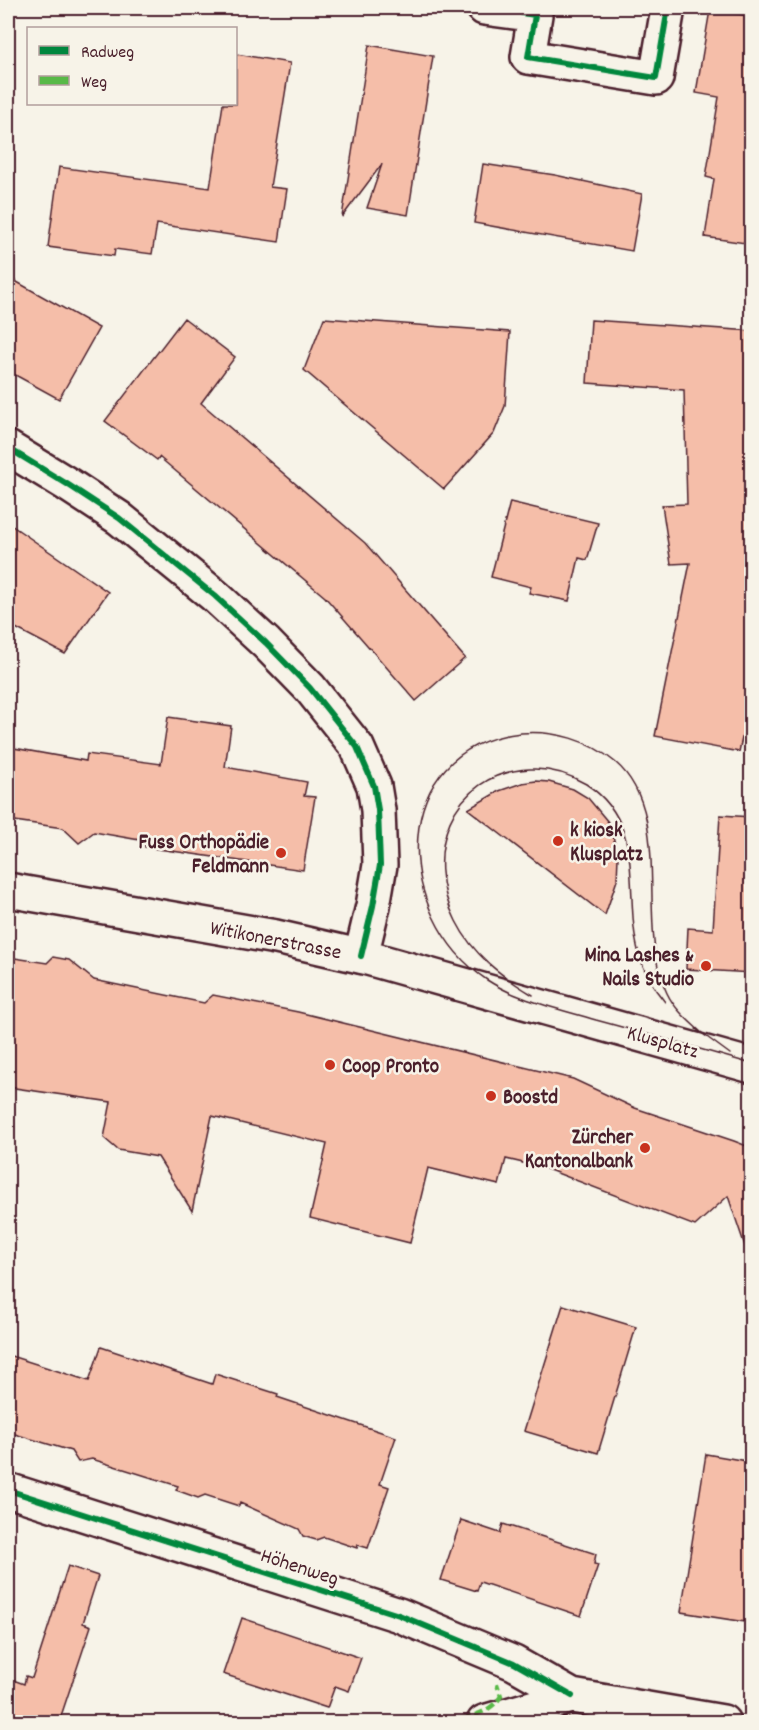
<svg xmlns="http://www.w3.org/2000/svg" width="759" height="1730" viewBox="0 0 759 1730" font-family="Dekko,sans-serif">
	<rect width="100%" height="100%" fill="#f7f3e8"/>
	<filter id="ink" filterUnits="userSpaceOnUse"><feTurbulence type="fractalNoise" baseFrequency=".0167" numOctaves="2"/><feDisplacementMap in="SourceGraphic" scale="12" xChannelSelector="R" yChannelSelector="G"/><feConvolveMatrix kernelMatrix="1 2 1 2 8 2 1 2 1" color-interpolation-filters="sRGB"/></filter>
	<g filter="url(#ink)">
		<path fill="#f5bea9" stroke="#4a1f2b" stroke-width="1.5" d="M710 10 752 16V244L705 237 714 179 706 177 719 97 696 93Z
			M369 45 433 56 408 215 367 208 382 164 342 217Z
			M236 54 290 63 270 187 287 189 279 242 157 224 152 254 115 249 114 256 48 247 59 167 210 188 223 104H236Z
			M483 164 555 175 642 194 632 251 474 223Z
			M8 277 99 328 59 399 8 371Z
			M184 318 235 357 201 403 365 543 465 658 416 701 325 597 159 457 157 460 105 421Z
			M324 318 510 332 505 406 494 433 444 489 304 370Z
			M591 320 752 331V691L739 752 655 736 690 563 671 564 662 505 687 504 684 390 587 383Z
			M510 502 598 523 587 560 579 558 569 601 529 593 531 587 491 577Z
			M8 523 108 592 65 654 8 624Z
			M168 717 231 726 225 767 307 782 304 796 315 797 303 870 145 847V841L94 832 79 843 63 828 8 820V747L86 761 87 754 161 764Z
			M536 781 549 782 573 789 588 798 608 822 613 836 618 857 617 880 605 915 468 809 499 791 522 783Z
			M720 815 752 817V973L686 969 688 928 713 930Z
			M8 957 47 963 53 957 69 960 94 980 204 1003 213 995 298 1012 573 1079 635 1108 734 1141 752 1148V1249H746L728 1196 695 1226 544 1168 506 1159 499 1185 428 1168 410 1243 310 1218 327 1144 212 1116 192 1211 158 1157 118 1150 104 1138 111 1102 8 1087Z
			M563 1305 636 1327 598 1453 524 1431Z
			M101 1347 212 1384 215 1374 278 1394 277 1397 396 1437 380 1484 389 1487 368 1548 358 1545 357 1548 324 1537 316 1540 303 1536 299 1529 240 1503 239 1506 205 1495 198 1498 176 1490 178 1486 92 1459 78 1462 71 1451 8 1432V1355L89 1381Z
			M706 1454 752 1462V1623L681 1612Z
			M461 1520 500 1533 503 1524 596 1554 594 1564 598 1565 581 1616 480 1582 477 1591 441 1580Z
			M68 1566 98 1576 83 1623 91 1626 59 1722H8V1678L24 1684 26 1676 32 1678Z
			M242 1618 361 1658 349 1691 335 1686 327 1708 223 1674Z"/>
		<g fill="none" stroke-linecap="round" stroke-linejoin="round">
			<g stroke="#4a1f2b" stroke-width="38">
				<path id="street" d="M484 8 522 13V8
					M522 13 535 15 528 57 656 78 668 8
					M8 448 67 484 119 518 215 596 266 643 310 688 357 747 374 786 378 810 380 865 373 906 361 956
					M8 1490 399 1615 514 1663 572 1696
					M484 1722 572 1696 723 1722"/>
			</g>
			<g stroke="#4a1f2b" stroke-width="38">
				<path id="secondary" d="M8 890 276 937 368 958 752 1066"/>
			</g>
			<use href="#street" stroke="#f7f3e8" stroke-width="33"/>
			<use href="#secondary" stroke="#f7f3e8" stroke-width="33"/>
			<path stroke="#4a1f2b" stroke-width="1.5" d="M533 995C501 976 473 955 456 921 422 856 449 773 530 769 549 768 569 774 586 784 649 825 622 894 639 954 644 972 653 988 665 1002
				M696 1029 730 1054
				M703 1034C689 1021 675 1010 667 993 634 927 676 814 615 762 589 740 554 730 521 733 386 747 392 917 487 980 519 1001 560 1009 596 1020 648 1034 700 1049 752 1064"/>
			<path stroke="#58b947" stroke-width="4.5" stroke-dasharray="9 4.5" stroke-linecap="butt" d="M484 8 522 13V9
				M449 1722C468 1717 490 1714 501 1696L497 1684"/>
			<g stroke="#f7f3e8" stroke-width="10">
				<path id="cycleway" d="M522 13 535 15 528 57 656 78 668 8
					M8 448 67 484 119 518 215 596 266 643 310 688 357 747 374 786 378 810 380 865 373 906 361 956
					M8 1490 399 1615 514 1663 572 1696"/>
			</g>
			<use href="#cycleway" stroke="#00873e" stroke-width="6"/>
		</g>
	</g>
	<g fill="#c8321e" stroke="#f7f3e8" stroke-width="2">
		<circle cx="558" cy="841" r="6"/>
		<circle cx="281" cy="853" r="6"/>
		<circle cx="706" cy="966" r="6"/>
		<circle cx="330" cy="1065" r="6"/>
		<circle cx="491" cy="1096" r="6"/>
		<circle cx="645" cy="1148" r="6"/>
	</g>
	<g text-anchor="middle" stroke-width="5" stroke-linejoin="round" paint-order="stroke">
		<g font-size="21" font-weight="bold" fill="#4a1f2b" stroke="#f7f3e8" text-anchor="start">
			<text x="570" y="836">k kiosk<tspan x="570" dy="24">Klusplatz</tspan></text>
			<text x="269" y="848" text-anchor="end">Fuss Orthopädie<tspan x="269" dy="24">Feldmann</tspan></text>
			<text x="694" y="961" text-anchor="end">Mina Lashes &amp;<tspan x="694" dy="24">Nails Studio</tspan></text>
			<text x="342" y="1072">Coop Pronto</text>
			<text x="503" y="1103">Boostd</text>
			<text x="633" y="1143" text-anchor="end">Zürcher<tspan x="633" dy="24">Kantonalbank</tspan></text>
		</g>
		<g font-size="21" fill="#4a1f2b" stroke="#f7f3e8">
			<text transform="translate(276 939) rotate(11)" y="7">Witikonerstrasse</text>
			<text transform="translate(663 1041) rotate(16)" y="7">Klusplatz</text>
			<text transform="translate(300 1566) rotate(18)" y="7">Höhenweg</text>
		</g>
	</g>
	<rect width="759" height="1730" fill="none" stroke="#f7f3e8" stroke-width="30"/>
	<rect x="15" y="15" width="729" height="1700" fill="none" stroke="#4a1f2b" stroke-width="2" filter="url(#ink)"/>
	<rect x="27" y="27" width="210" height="78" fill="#f7f3e8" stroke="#b29e9c" stroke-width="1.5"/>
	<rect x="39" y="46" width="30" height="9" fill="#00873e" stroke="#b29e9c" stroke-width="1.5"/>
	<text x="81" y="57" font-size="18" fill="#4a1f2b">Radweg</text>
	<rect x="39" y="76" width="30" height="9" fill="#58b947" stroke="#b29e9c" stroke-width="1.5"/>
	<text x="81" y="87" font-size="18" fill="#4a1f2b">Weg</text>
</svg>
